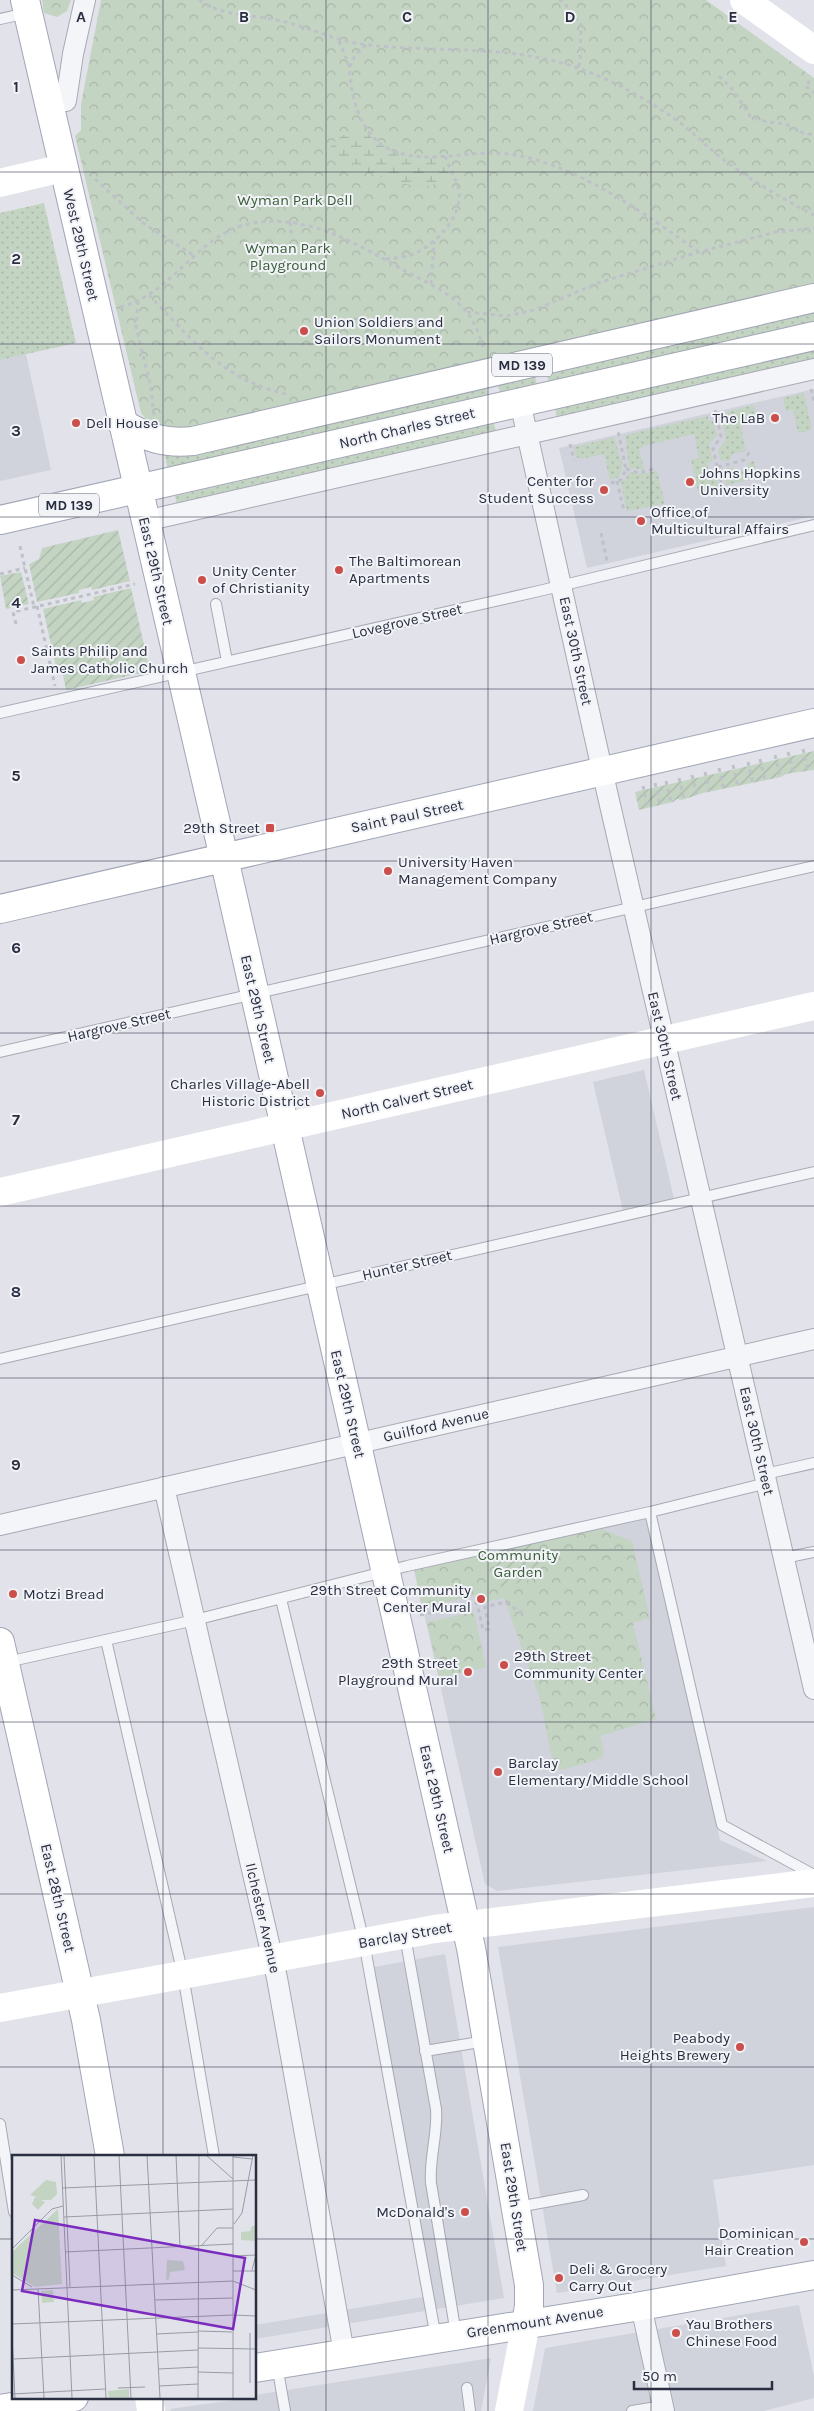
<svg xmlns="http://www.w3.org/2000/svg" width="814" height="2411" viewBox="0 0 814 2411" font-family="Karla,sans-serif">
	<defs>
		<pattern id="grass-dots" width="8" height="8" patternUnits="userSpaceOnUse" patternTransform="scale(1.25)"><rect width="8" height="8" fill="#c4d4c3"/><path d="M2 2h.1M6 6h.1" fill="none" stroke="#a9b6a9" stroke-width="1.8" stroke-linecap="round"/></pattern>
		<pattern id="forest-crowns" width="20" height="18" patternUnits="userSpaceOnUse" patternTransform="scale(1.25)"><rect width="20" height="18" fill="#c4d4c3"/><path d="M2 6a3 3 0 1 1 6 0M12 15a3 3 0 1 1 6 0" fill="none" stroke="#a9b6a9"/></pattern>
		<pattern id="wetland-marsh" width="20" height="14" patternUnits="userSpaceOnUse" patternTransform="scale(1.25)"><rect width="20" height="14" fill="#c4d4c3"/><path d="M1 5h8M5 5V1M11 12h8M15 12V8" fill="none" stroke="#a9b6a9"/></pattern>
		<pattern id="garden-furrows" width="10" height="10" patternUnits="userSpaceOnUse" patternTransform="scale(1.25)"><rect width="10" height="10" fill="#c4d4c3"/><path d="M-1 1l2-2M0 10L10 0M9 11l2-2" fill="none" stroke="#a9b6a9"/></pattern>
	</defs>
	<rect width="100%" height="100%" fill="#e2e3ea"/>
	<path fill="#d0d2dc" d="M26 354 51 470 0 481V360Z
		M814 389V516L587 568 559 448Z
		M644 1070 675 1203 624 1215 593 1082Z
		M647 1516 720 1840 767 1861 497 1891 485 1884 414 1569Z
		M814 1907V2165L713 2180 726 2266 557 2293 498 1947Z
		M445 1954 504 2298 255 2339V2325L428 2296 369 1968Z
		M799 2305 814 2376V2398L764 2411H533L545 2348Z
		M491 2358 481 2411H171L170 2409 255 2397V2395Z"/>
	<path fill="url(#grass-dots)" d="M44 203 76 343 0 360V213Z
		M814 308V326L550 387 546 369Z
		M814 350V363L558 422 555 409Z
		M534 372 538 389 501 397 497 381Z
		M485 383 489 400 169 474 164 452Z
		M804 393 812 430 798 433 793 410 786 411 783 398Z
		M754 405 756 413 762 412 766 416 740 422 746 451 732 454 730 460 723 461 720 459 718 450 726 440 721 420 726 416 725 412Z
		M708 416V420L714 422 717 435 709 444 713 461 707 463 709 472 716 473 719 487 710 489 711 493 699 496 691 460 699 458 694 434 643 446V448L639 449 644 470 629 468 625 435Z
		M494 423 497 436 178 508 175 496Z
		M614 437 623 466 619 477 610 480 604 454 581 459 576 457 574 447Z
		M754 461 758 478 726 485 723 472 725 471V469L732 467 736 472 748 469V463Z
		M657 471 665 504 627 511 621 483 626 479 629 472 638 474Z"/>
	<path fill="url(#forest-crowns)" d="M42 0H71L67 11 57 17 44 13Z
		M101 0H706L814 78V284L186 429 151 425 141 413 75 136 81 130V104Z
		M596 1527 632 1541 650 1618 633 1623 656 1719 600 1736 604 1751 603 1756 597 1760 561 1770 556 1769 553 1763 540 1699 504 1598 486 1602 475 1595 422 1609 414 1569Z
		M474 1612 486 1667 439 1678 427 1622Z"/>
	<path fill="url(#wetland-marsh)" d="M363 131 389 150 404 156 441 159 451 178 430 186 410 185 374 175 346 159 327 154C335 136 345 133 363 131Z"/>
	<path fill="url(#garden-furrows)" d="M118 530 130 581 92 590 91 587 79 590V593L37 602 29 564 39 559 42 548Z
		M21 572 29 604 6 609 0 576Z
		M131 588 150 671 66 690 62 670 57 671 43 609 81 600 82 603 94 600 93 597Z
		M814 751V770L786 774 781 777 703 793 682 800 677 799 673 802 639 810 635 792Z
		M534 1541 543 1577 501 1587 492 1551Z"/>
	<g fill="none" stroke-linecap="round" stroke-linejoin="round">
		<g stroke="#a7a9b4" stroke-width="12">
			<path id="lane" d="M0 19 27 13
				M216 604 227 661
				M0 713 539 591 814 525
				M0 1052 814 866
				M0 1359 814 1172
				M765 1474 814 1463
				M650 1512 722 1825 814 1875
				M784 1558 814 1552
				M281 1599 364 1942 436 2338
				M106 1640 183 1975 214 2156
				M7 1662 195 1620 407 1566 650 1512 767 1483
				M405 1936 436 2109C438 2134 429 2158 431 2183L456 2334
				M425 2051 486 2041
				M0 2124 14 2212
				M518 2207 583 2195
				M277 2365 285 2411
				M467 2388 470 2411
				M632 2411 663 2406"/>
		</g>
		<g stroke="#a7a9b4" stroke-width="22">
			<path id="street" d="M66 101 73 54 85 0
				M520 402 607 792 814 1689
				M145 521 814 369
				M164 1487 277 1978 344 2353
				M0 1525 814 1339
				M641 2306 664 2411"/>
		</g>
		<g stroke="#a1a5b5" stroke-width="30">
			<path id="primary" d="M25 0 219 836 471 1948 529 2285V2306L526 2323
				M122 423C146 438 165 444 193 441L814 298
				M0 520 814 336
				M0 909 814 723
				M0 1642 86 2020 110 2156
				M255 2368 641 2306 814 2275
				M0 2409 74 2397"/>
		</g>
		<path stroke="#bfc1c8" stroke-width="3" stroke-dasharray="4 4" stroke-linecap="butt" d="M199 0C227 18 251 14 282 21 311 28 338 42 369 45 441 53 508 44 578 68 612 80 645 98 675 119 692 131 707 147 724 160 752 181 783 199 814 215
			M559 0 563 1 581 25 580 62 578 68
			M339 41 350 68
			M366 45C358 51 353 57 350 66 349 72 351 79 351 85 355 110 364 135 387 148 423 167 469 149 508 154 574 162 645 214 699 252
			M719 76 733 90 750 116 767 122 786 124 803 133 814 135
			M810 81 805 86 814 93
			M95 179 143 223 196 257
			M290 222 292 238
			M386 259C396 258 407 257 416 253 437 243 462 216 459 192 457 179 449 168 445 156
			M431 284 434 241
			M149 295C175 322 202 354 235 374 251 384 270 390 289 395
			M138 301 136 327 150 383 154 415
			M120 307C170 295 194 242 238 227 297 207 356 243 405 271 426 282 449 292 465 310 475 321 481 338 484 351
			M467 312 507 316 534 310 601 282 699 252 776 232 814 228
			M811 389 814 402
			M715 410 721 436 713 449 722 486
			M570 444 574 460
			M718 467 744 460 749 453 752 452
			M626 469 639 473 653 469
			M617 481 624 511
			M611 483 621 480 626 469 618 431
			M601 533 607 561
			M20 546 34 607
			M0 574 25 568
			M37 606 55 686
			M16 624 13 612 135 584
			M803 749 808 771
			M788 752 794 774
			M775 755 780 777
			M760 759 765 781
			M748 762 753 784
			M733 765 738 787
			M719 768 724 790
			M705 772 710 793
			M692 775 697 796
			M679 778 684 799
			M666 781 671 802
			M655 783 660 805
			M643 786 648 808
			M420 1615 477 1603 483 1630 489 1629 485 1607 505 1602 525 1615"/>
		<use href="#lane" stroke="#f4f5f8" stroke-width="10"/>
		<use href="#street" stroke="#f4f5f8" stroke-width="20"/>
		<path stroke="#fff" stroke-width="28" d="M744 0 814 50
			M0 183 63 168
			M0 1192 814 1006
			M0 2008 435 1929 814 1883
			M149 2397 151 2411
			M509 2411 526 2323"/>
		<use href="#primary" stroke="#fff" stroke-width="28"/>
	</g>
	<path fill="none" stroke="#2a2e41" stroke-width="1" stroke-opacity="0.55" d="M163 0V2156M326 0V2411M488 0V2411M651 0V2411M0 172H814M0 344H814M0 517H814M0 689H814M0 861H814M0 1033H814M0 1206H814M0 1378H814M0 1550H814M0 1722H814M0 1894H814M0 2067H814M0 2239H14M255 2239H814M163 2397V2411"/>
	<g fill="#cc4e4a" stroke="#f1f3f7" stroke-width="2">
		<circle cx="304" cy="331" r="5"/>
		<circle cx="775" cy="418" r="5"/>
		<circle cx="76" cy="423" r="5"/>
		<circle cx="690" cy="482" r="5"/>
		<circle cx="604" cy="490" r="5"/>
		<circle cx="641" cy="521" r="5"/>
		<circle cx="339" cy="570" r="5"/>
		<circle cx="202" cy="580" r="5"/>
		<circle cx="21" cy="660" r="5"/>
		<rect x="265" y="823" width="10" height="10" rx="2.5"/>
		<circle cx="388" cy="871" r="5"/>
		<circle cx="320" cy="1093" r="5"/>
		<circle cx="13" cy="1594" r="5"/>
		<circle cx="481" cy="1599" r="5"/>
		<circle cx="504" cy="1665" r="5"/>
		<circle cx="468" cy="1672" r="5"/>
		<circle cx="498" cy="1772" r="5"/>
		<circle cx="740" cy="2047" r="5"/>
		<circle cx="465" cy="2212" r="5"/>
		<circle cx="804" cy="2242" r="5"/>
		<circle cx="559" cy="2278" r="5"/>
		<circle cx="676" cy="2333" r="5"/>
	</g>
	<g text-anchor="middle" stroke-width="4" stroke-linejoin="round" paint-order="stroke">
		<g fill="#f1f3f7" stroke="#666978" stroke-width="1">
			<rect x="492" y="353.5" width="60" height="23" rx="4"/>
			<rect x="39" y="493.5" width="60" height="23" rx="4"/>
		</g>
		<g font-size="14" font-weight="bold" fill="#2a2e41">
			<text x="522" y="370">MD 139</text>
			<text x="69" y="510">MD 139</text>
		</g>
		<g font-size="15" fill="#385d38" stroke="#f1f3f7">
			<text x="295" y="205">Wyman Park Dell</text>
			<text x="288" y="253">Wyman Park<tspan x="288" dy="17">Playground</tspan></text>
			<text x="518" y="1560">Community<tspan x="518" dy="17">Garden</tspan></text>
		</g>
		<g font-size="15" fill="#2a2e41" stroke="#f1f3f7">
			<text transform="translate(81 245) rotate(77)" y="5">West 29th Street</text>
			<text transform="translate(407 428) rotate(-13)" y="5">North Charles Street</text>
			<text transform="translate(156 571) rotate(77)" y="5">East 29th Street</text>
			<text transform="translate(407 621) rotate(-13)" y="5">Lovegrove Street</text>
			<text transform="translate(576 651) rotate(78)" y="5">East 30th Street</text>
			<text transform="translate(407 816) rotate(-12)" y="5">Saint Paul Street</text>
			<text transform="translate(541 928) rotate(-13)" y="5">Hargrove Street</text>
			<text transform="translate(258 1009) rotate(77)" y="5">East 29th Street</text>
			<text transform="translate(119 1025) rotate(-13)" y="5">Hargrove Street</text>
			<text transform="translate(665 1046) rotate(77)" y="5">East 30th Street</text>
			<text transform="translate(407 1099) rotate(-13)" y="5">North Calvert Street</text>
			<text transform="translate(407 1265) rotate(-13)" y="5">Hunter Street</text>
			<text transform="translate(348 1404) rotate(77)" y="5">East 29th Street</text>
			<text transform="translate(436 1425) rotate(-13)" y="5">Guilford Avenue</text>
			<text transform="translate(757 1441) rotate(77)" y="5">East 30th Street</text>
			<text transform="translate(437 1799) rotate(77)" y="5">East 29th Street</text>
			<text transform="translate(58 1898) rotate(77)" y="5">East 28th Street</text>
			<text transform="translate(263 1918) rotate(77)" y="5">Ilchester Avenue</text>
			<text transform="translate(405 1935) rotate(-10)" y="5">Barclay Street</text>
			<text transform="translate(514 2197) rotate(81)" y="5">East 29th Street</text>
			<text transform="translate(535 2322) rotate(-9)" y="5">Greenmount Avenue</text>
		</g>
		<g font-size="15" fill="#2a2e41" stroke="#f1f3f7" text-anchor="start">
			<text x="314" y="327">Union Soldiers and<tspan x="314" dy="17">Sailors Monument</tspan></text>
			<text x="765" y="423" text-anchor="end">The LaB</text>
			<text x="86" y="428">Dell House</text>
			<text x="700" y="478">Johns Hopkins<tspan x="700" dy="17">University</tspan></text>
			<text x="594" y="486" text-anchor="end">Center for<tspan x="594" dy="17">Student Success</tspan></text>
			<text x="651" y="517">Office of<tspan x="651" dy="17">Multicultural Affairs</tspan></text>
			<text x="349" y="566">The Baltimorean<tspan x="349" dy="17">Apartments</tspan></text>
			<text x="212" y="576">Unity Center<tspan x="212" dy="17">of Christianity</tspan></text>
			<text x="31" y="656">Saints Philip and<tspan x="31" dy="17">James Catholic Church</tspan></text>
			<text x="260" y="833" text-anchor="end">29th Street</text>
			<text x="398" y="867">University Haven<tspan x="398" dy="17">Management Company</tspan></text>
			<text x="310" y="1089" text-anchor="end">Charles Village-Abell<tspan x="310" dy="17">Historic District</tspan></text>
			<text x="471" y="1595" text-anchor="end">29th Street Community<tspan x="471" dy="17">Center Mural</tspan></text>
			<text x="23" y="1599">Motzi Bread</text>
			<text x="514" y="1661">29th Street<tspan x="514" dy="17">Community Center</tspan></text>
			<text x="458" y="1668" text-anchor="end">29th Street<tspan x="458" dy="17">Playground Mural</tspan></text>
			<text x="508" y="1768">Barclay<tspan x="508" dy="17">Elementary/Middle School</tspan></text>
			<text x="730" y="2043" text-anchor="end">Peabody<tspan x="730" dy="17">Heights Brewery</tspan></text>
			<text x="455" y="2217" text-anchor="end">McDonald's</text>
			<text x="794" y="2238" text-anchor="end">Dominican<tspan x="794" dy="17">Hair Creation</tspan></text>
			<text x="569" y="2274">Deli &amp; Grocery<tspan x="569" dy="17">Carry Out</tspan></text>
			<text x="686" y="2329">Yau Brothers<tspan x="686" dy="17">Chinese Food</tspan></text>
		</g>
	</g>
	<g transform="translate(12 2155)">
		<rect width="244" height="244" fill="#e2e3ea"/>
		<path d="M41 135 42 147 30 148 29 136Z" fill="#c4d4c3"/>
		<path d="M46 54 50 129 23 132 0 118V97ZM155 105 171 106 173 115 158 117 157 124 154 125ZM117 234V243H97L96 236Z" fill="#c4d4c3"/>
		<path d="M240 71H244V86L229 85V77L238 76Z" fill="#c4d4c3"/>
		<path d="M34 25 44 27 45 39 39 45H29L33 47 26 55 20 49 23 42 28 43 18 40Z" fill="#c4d4c3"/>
		<path fill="none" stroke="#989ba6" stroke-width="1" d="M49 0 60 243M82 0 94 243M107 0 119 243M135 0 148 243M164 0 168 92M194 0 221 24M52 1 58 132M221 2 240 4M50 33 244 25M52 62 221 54M222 69 230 58 241 0M190 90 205 73H221M0 94 40 54 51 51M53 97 221 89M221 101 244 100M240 115 244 100M221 116H244M0 120 20 132M221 126 244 135M26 134 32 243M0 135 221 126M143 145 221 143M221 160 244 161M0 169 221 160M186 176 220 177M238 178V228M144 179 186 177M0 181 3 243M186 193 244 194M2 204 186 195M146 214 186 212M186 217 221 218M147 231 186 229M106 233 133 232M0 239 93 234M186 243 187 0M221 243V0"/>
		<path fill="#7b2cbf" fill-opacity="0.15" stroke="#7b2cbf" stroke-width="2.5" d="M23 65 233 103 221 174 10 136Z"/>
		<rect width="244" height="244" fill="none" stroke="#2a2e41" stroke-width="2.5"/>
	</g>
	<g font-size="16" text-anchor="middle" font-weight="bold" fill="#2a2e41" stroke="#f1f3f7" stroke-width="4" stroke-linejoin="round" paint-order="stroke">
		<text x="81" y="22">A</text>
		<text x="244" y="22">B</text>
		<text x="407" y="22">C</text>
		<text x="570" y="22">D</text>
		<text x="733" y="22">E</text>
		<text x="16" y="92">1</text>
		<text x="16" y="264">2</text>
		<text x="16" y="436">3</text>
		<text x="16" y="608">4</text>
		<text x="16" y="781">5</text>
		<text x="16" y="953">6</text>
		<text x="16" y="1125">7</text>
		<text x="16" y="1297">8</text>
		<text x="16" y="1470">9</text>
	</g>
	<path d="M634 2381v8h138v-8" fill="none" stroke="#2a2e41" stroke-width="2.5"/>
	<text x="642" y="2381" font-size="15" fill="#2a2e41" stroke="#f1f3f7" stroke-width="4" paint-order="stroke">50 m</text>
</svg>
